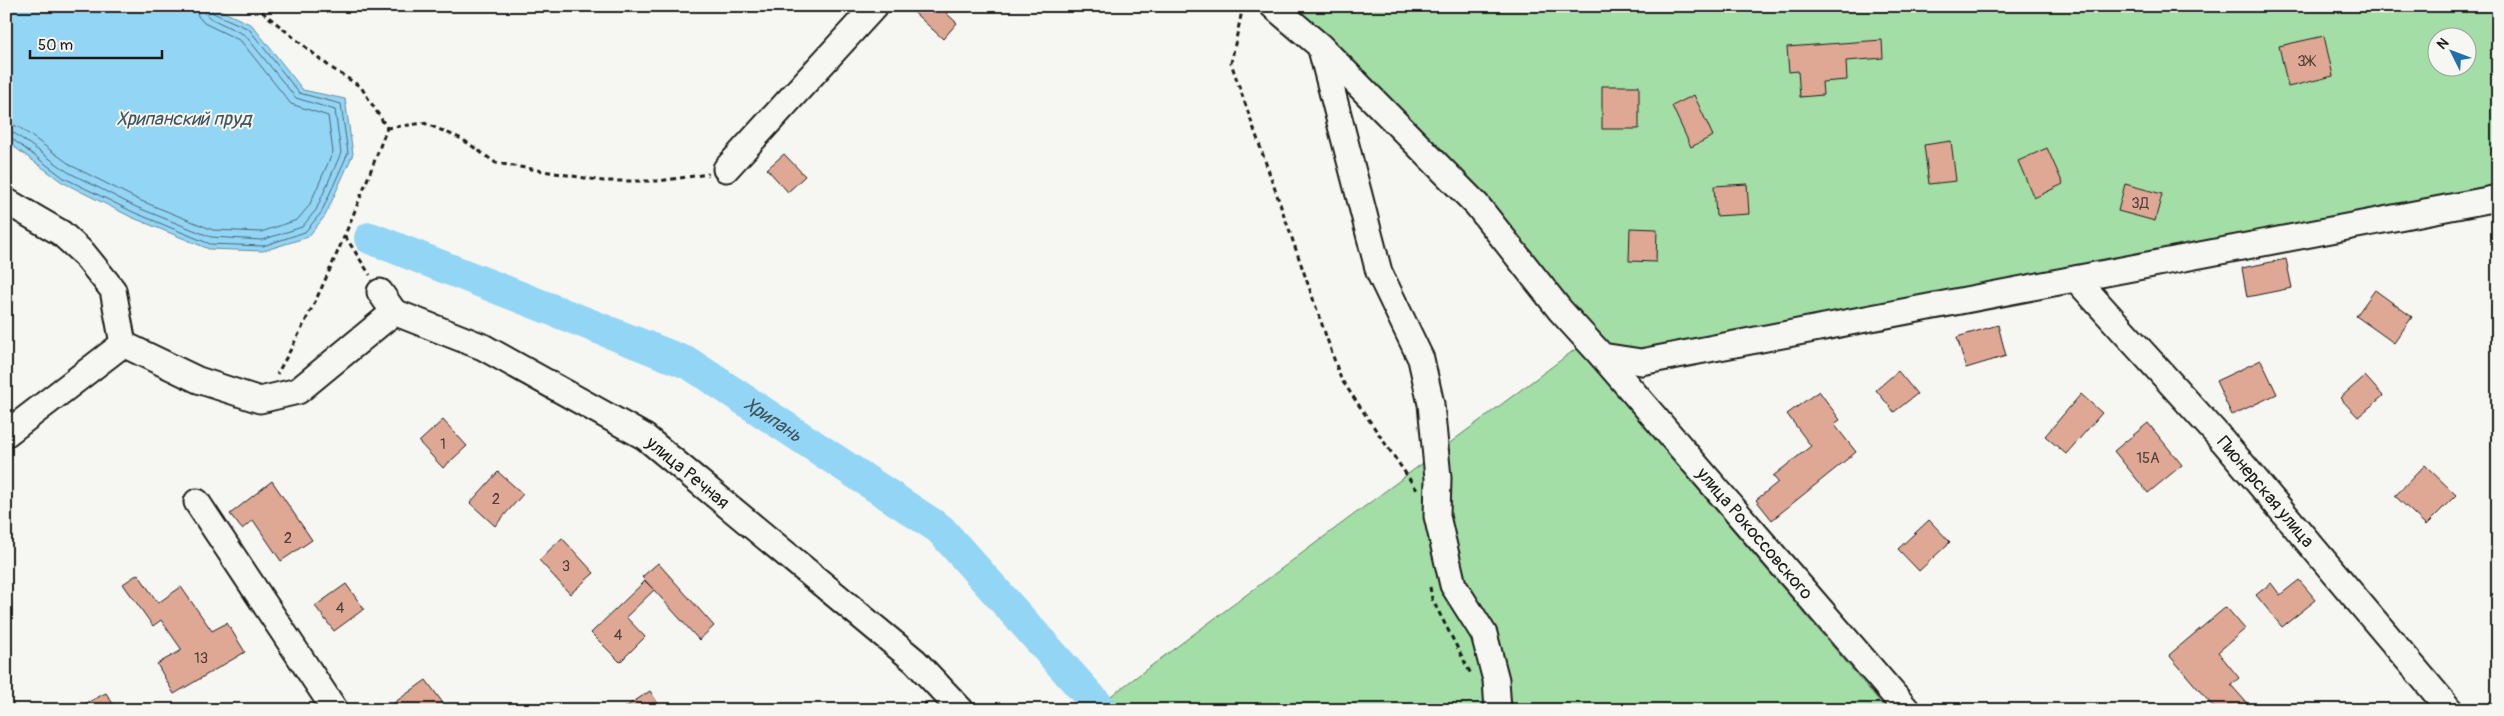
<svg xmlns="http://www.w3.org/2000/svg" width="2504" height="716" viewBox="0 0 2504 716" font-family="Pangolin,sans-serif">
	<rect width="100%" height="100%" fill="#f6f6f2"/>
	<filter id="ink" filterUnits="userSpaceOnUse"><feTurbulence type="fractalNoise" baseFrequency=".02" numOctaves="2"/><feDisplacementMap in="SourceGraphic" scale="10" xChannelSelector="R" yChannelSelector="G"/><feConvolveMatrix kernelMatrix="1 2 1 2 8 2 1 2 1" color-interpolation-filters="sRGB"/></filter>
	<g filter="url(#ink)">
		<path fill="#a2dea5" stroke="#5f7d60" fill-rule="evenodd" d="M1289 6H2498V188L1640 355 1601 345 1417 124ZM2436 38H2466V68H2436Z
			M1577 348 1887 710H1092Z"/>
		<path fill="#93d5f5" stroke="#638b9e" d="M6 6H211L252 25 303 90 345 99 353 154 325 216 308 237 263 251 209 249 131 217 62 182 6 141Z"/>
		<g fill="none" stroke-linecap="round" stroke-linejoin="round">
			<path stroke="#4c6673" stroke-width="1" d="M6 123 19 127 72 166 139 200 213 230 261 232 297 220 309 206 333 152 328 116 291 104 241 41 204 23 198 16 196 6
				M6 131 14 133 68 172 136 207 211 237 262 240 302 227 316 210 341 153 335 110 296 98 245 35 210 18 205 13 204 6
				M6 137 11 138 64 178 133 212 210 244 263 246 305 232 321 213 348 153 341 104 299 93 249 29 213 13 210 6"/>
			<path stroke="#93d5f5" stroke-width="32" id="s1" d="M370 238 690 364 940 529 1102 710"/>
		</g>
		<path fill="#dfa895" stroke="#1c1c1c" d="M907 6H953L946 13 957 23 943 39Z
			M2324 36 2333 76 2288 87 2279 46Z
			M1882 40 1883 58 1846 61 1847 80 1822 82 1823 95 1800 97 1798 71 1789 72 1787 47Z
			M1602 86H1639V129H1602Z
			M1694 95 1713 136 1691 147 1672 106Z
			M1951 141 1956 181 1929 184 1924 145Z
			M2047 148 2063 184 2034 198 2018 161Z
			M784 154 805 176 788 192 767 169Z
			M1747 184 1749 214 1716 216 1714 186Z
			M2125 184 2162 194 2155 221 2118 211Z
			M1630 228 1657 229 1656 262 1629 261Z
			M2286 259 2292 288 2247 297 2242 268Z
			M2375 290 2412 317 2394 343 2356 316Z
			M1998 325 2006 356 1966 368 1957 337Z
			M2261 360 2277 394 2232 415 2216 381Z
			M1898 371 1917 394 1894 412 1876 390Z
			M2365 376 2383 396 2358 417 2340 398Z
			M1819 391 1840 420 1834 424 1856 452 1772 520 1756 500 1778 482 1773 476 1811 446 1787 414Z
			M2081 394 2102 413 2066 454 2045 436Z
			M443 420 467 446 443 468 419 442Z
			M2148 423 2182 465 2148 493 2114 451Z
			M2425 465 2456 495 2426 525 2395 496Z
			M498 472 523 494 495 526 470 503Z
			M272 481 312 540 281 561 253 520 242 529 230 514Z
			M1929 520 1950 542 1919 571 1898 549Z
			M562 538 594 573 570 594 539 560Z
			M658 563 714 626 699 640 654 590 626 617 645 637 620 662 591 633 645 581 653 589 642 577Z
			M138 574 158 603 181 587 212 631 227 623 245 652 174 694 157 664 182 650 161 620 153 626 123 584Z
			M2299 580 2316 600 2282 627 2256 595 2271 583 2280 595Z
			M346 584 364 609 334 631 315 606Z
			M2226 607 2245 629 2218 652 2239 678 2231 685 2253 710H2216L2169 655Z
			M426 680 448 710H384Z
			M650 691 662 710H621Z
			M106 693 117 710H73Z"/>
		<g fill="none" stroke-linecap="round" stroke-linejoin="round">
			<g stroke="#1c1c1c" stroke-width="29">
				<g id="minor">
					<path d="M1273 6 1320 46 1477 205 1560 310 1602 356 1641 362 2498 198"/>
					<path d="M1321 49 1379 272 1421 359 1431 404 1438 478 1437 516 1453 585 1484 634 1496 680 1498 710"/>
					<path d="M726 169 875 6"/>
					<path d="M6 201 61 233 84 254 113 290 123 344"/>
					<path id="s2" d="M2076 279 2223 441 2450 710"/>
					<path id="s3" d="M380 292 394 312 483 347 645 437 915 661 961 710"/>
					<path d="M123 344 198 380 260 400 298 391 394 312"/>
					<path id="s4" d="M1602 356 1907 710"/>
					<path d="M6 434 123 344"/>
					<path d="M197 502 335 710"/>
				</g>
			</g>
			<path stroke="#1c1c1c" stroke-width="3" stroke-dasharray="5 4" stroke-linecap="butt" d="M255 6 330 67 361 87 387 128C355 213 322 296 277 374
				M1243 6 1231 63 1341 379 1417 490
				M387 128 424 123 462 139 496 163 603 181H659L708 174
				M345 236 370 275
				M1430 587 1432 599 1472 676
				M917 710 927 702"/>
			<use href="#minor" stroke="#f6f6f2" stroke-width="25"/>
		</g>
	</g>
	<g text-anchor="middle" stroke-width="4" stroke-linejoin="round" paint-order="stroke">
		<g font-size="15" fill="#4d3f3a">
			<text x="2306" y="66">3Ж</text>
			<text x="2140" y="208">3Д</text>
			<text x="443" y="449">1</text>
			<text x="2148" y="463">15А</text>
			<text x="496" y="504">2</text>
			<text x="288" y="543">2</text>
			<text x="566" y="571">3</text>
			<text x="340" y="613">4</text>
			<text x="618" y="640">4</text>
			<text x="201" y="663">13</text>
		</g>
		<g font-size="18" fill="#1c1c1c" stroke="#f6f6f2">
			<text dy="6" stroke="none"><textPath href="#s3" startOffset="361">улица Речная</textPath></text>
			<text dy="6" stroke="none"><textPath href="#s2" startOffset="285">Пионерская улица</textPath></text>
			<text dy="6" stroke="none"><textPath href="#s4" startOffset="234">улица Рокоссовского</textPath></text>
		</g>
		<g font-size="19" font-style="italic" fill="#40545d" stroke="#f6f6f2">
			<text x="184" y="125">Хрипанский пруд</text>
			<text dy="7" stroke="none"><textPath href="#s1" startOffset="444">Хрипань</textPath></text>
		</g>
	</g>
	<rect width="2504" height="716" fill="none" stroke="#f6f6f2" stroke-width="25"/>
	<rect x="12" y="12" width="2479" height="691" fill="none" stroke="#1c1c1c" stroke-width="2" filter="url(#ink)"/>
	<g transform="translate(2452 52) rotate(312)"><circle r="24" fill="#f6f6f2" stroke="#9f9f9c"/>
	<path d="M0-4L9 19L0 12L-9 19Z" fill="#1f6fb2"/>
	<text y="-8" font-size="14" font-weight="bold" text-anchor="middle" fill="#1c1c1c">N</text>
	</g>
	<path d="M30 50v8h132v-8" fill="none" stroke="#1c1c1c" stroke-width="2.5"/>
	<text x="38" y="50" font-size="15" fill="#1c1c1c" stroke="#f6f6f2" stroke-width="4" paint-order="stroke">50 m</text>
</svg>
